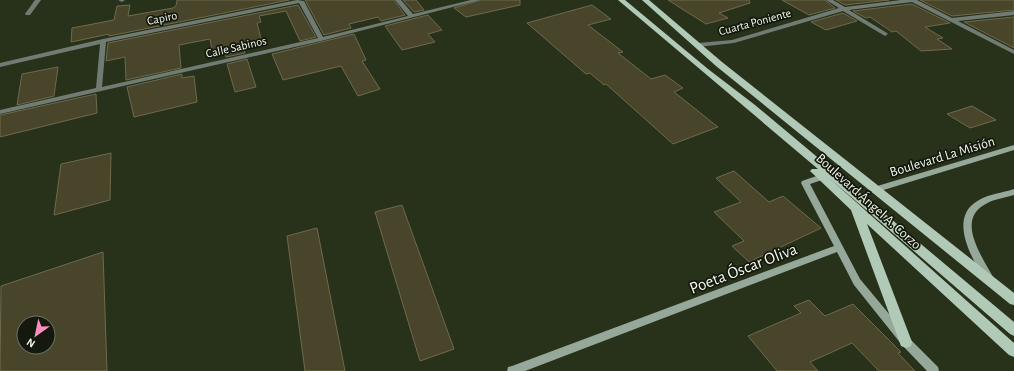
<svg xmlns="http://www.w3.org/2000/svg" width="1014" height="371" viewBox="0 0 1014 371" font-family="'Alegreya Sans',sans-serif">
	<rect width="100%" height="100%" fill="#28321a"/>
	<path fill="#49452a" stroke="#6e6a4d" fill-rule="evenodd" d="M177 0H289L109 36V34L71 42 72 28 114 20 117 6 130 5 128 16 173 8 176 6Z
		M305 0H394L405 15 381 21 378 17 349 24 351 28 324 35Z
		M403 0H416L424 10 414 12Z
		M481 0H520V5L466 17 454 8Z
		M668 0H749L750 3 719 13 728 18 706 24Z
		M782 0H825L835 8 809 15Z
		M836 0H889L845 5Z
		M920 0H1014V10L952 16Z
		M912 4 950 23 925 27 943 38 937 39 952 49 921 51 896 31 892 32 870 17 866 18 853 11Z
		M298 5 316 37 300 41 286 11 259 16 261 22 257 23 262 43 243 46 245 53 226 57 224 53 213 55 210 39 179 45 181 68 126 80 125 57 106 61 108 43Z
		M592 5 611 19 588 25 623 52 618 53 651 79 665 75 683 88 674 92 718 127 673 144 606 84 604 85 590 73 586 74 527 23Z
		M843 13 857 21 826 30 811 22Z
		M428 15 442 30 428 34 435 42 402 50 385 26Z
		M1014 17V48L964 22Z
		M354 34 366 60 362 61 380 89 358 96 341 66 283 80 272 54Z
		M247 59 256 87 235 92 227 64Z
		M58 67 54 96 17 105 22 74Z
		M182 74V78L194 76 197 102 134 117 127 87Z
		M96 94 97 113 0 137V115Z
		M972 106 996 120 970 128 947 114Z
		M111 153 110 200 54 215 61 164Z
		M734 171 769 202 783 196 821 228 749 262 732 246 744 241 714 212 741 202 716 178Z
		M402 205 454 349 420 361 375 212Z
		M317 228 345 371H305L287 236Z
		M103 252 107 371H0L1 286ZM24 323H48V347H24Z
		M809 300 825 316 853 304 901 352 898 353 915 371H879L852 343 810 362 818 371H777L748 336 801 313 794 306Z"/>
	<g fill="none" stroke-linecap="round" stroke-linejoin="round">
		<path fill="#707c73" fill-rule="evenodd" d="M35 0H41L30 15H26L25 14Z
			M118 0H125L122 2Z
			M297 0 304 1 323 37 408 16 395 0H401L413 14 471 0H480L321 41 0 114V110L96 88 100 44 0 67V63L103 39ZM299 3 318 38 102 87 106 42Z
			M826 0H833L845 7 901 0H917L952 18 1014 11V15L958 21 1014 50V54L912 2 849 10 887 33 888 34 885 36 843 11 734 43 698 47 695 45 698 43 732 40 839 8Z"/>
		<path fill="#95a89a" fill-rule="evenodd" d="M1014 145V150L877 192 873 189 874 187Z
			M828 172 832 175 831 177 810 184 860 279 910 339 938 367 939 371H927L902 345 854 285 837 252 525 371H507L508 367 512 366 834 246 801 183 802 181Z
			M1014 189V195C1004 198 993 199 984 205 956 221 983 258 993 277L991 280 988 281 985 280C972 259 947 217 979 200 989 194 1002 193 1014 189Z"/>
		<path fill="#b1cab8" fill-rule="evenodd" d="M618 0H625L708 69 755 105 1014 322V336L1010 334 828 177 1014 343V357L1009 355 867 224 912 342 911 346 906 348 901 346 851 210 810 171 812 169H818Z
			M642 0H649L722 62 1014 293V305L1010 304 716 66Z"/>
	</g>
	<g text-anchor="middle" stroke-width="3.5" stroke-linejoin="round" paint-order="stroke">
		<g font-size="12" fill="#f0f8e8" stroke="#14180e">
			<text transform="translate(162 18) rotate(-12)" y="4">Capiro</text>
			<text transform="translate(755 22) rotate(-15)" y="4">Cuarta Poniente</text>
			<text transform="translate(236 47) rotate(-13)" y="4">Calle Sabinos</text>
		</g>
		<g font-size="14" fill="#f0f8e8" stroke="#14180e">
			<text transform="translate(942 156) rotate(-17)" y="5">Boulevard La Misión</text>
			<text transform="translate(869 201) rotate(42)" y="5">Boulevard Ángel A. Corzo</text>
		</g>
		<g font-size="17" fill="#f0f8e8" stroke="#14180e">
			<text transform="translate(743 268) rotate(-21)" y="6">Poeta Óscar Oliva</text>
		</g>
	</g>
	<g transform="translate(36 335) rotate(213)"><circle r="19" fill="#14180e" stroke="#6c7265"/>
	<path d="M0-3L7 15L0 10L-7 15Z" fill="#fe8ebd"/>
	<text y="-6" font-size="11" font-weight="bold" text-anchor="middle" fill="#f0f8e8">N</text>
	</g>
</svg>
